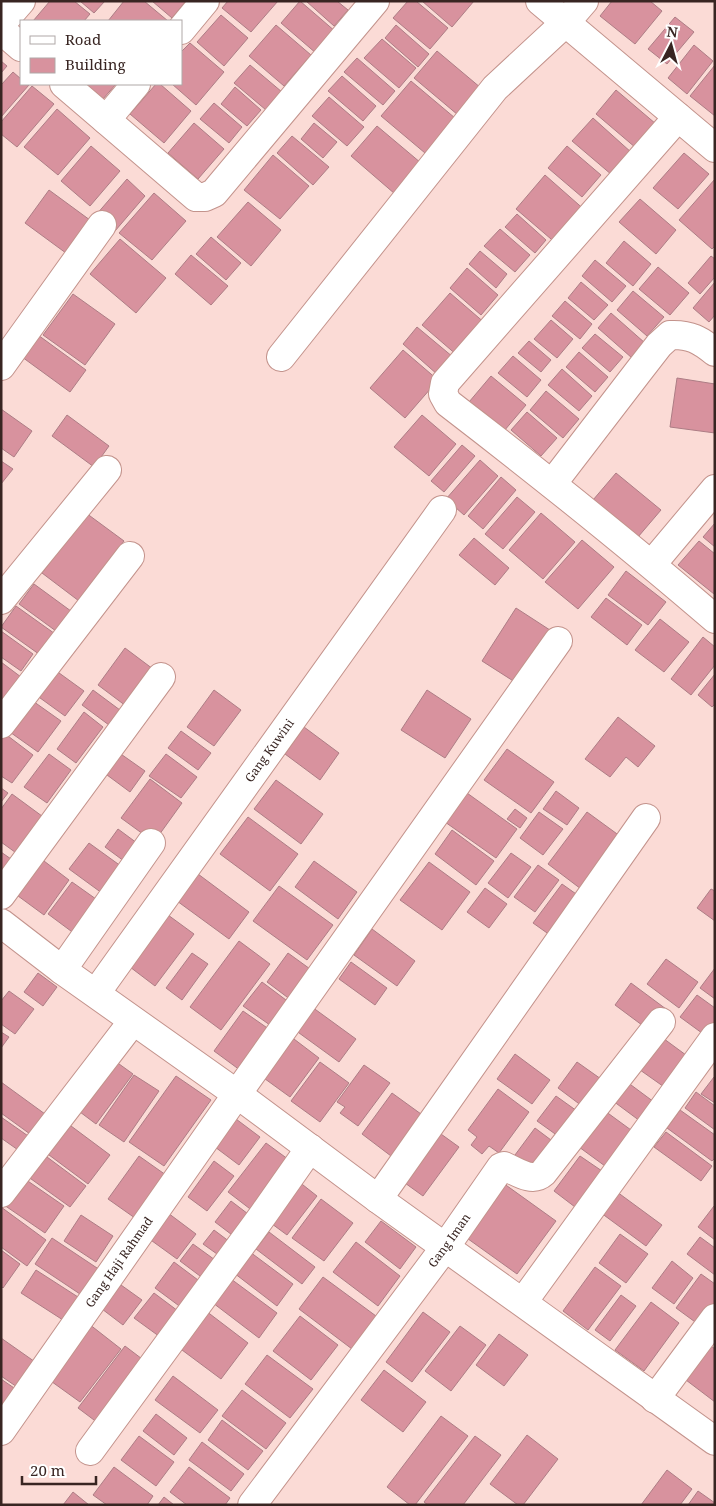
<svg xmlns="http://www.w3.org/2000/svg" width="716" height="1506" viewBox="0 0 716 1506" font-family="'Noto Serif',serif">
	<rect width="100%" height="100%" fill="#fbdbd6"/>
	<path fill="#d8929e" stroke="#ad7d85" d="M50 1H74L90 14 84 21H33Z
		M80 1H105L94 13Z
		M124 1H144L168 21H108Z
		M152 1H186L172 18Z
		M228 1H278L251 32 222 8Z
		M300 1 336 32 317 54 281 23Z
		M306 1H337L348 10 334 26Z
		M408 1H416L448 28 430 49 393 18Z
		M422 1H474L452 27Z
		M612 1H650L662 11 635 44 600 16Z
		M221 15 248 38 224 66 197 42Z
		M675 17 694 32 667 64 648 49Z
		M276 25 311 55 284 86 249 56Z
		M396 25 429 54 418 67 385 38Z
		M382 39 416 68 399 88 364 58Z
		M190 43 224 72 196 105 172 84H181V52Z
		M694 45 713 61 687 94 668 78Z
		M437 51 481 88 458 115 414 78Z
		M357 58 395 91 383 105 344 72Z
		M1 61 7 66 1 73Z
		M250 65 282 92 266 110 234 83Z
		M715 65V116L690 96Z
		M13 72 21 79V84L29 85 1 117V85Z
		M342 76 376 106 363 121 328 91Z
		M411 81 455 118 425 153 381 116Z
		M84 84H116L103 99Z
		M156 84H160L191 111 164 143 130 114Z
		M32 86 54 104 17 147 1 134V122Z
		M235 87 261 110 247 126 221 104Z
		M616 90 656 124 636 148 596 114Z
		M329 97 364 127 347 146 312 116Z
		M214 103 242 127 229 143 200 119Z
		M57 109 90 138 58 175 24 147Z
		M593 118 632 153 612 175 572 141Z
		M194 123 224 149 198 179 168 153Z
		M314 123 337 142 323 158 301 139Z
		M377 126 421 163 395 194 351 156Z
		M292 136 329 167 313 185 277 153Z
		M91 146 120 171 90 206 61 181Z
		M567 146 601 175 582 197 548 168Z
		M684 153 709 174 678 209 653 188Z
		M273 155 309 186 280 219 244 190Z
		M545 175 587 212 558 245 516 209Z
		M127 179 145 196 115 231 96 215Z
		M715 179V246L712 249 679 220Z
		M49 190 94 223 70 256 25 223Z
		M154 193 186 221 152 260 119 233Z
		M640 199 676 230 656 254 619 222Z
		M248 202 281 230 251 266 217 237Z
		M517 214 546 240 535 253 505 227Z
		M500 229 530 255 515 272 484 246Z
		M211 237 241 263 226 280 196 254Z
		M120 239 166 278 136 313 90 274Z
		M624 241 651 264 633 286 606 263Z
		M480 251 507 274 496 288 469 264Z
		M191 255 228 286 211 305 175 274Z
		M711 256 715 259V277L700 294 688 283Z
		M595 260 626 286 612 302 582 276Z
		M658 267 689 293 670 315 639 289Z
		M467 268 498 295 481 315 450 288Z
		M581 282 608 305 594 320 568 298Z
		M715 282V315L709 322 693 308Z
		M633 291 664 317 647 336 617 310Z
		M450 293 486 324 458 356 422 325Z
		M73 294 115 324 85 365 43 335Z
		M565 301 592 324 580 339 552 316Z
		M611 313 645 343 632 358 598 328Z
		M551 320 573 339 557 358 534 339Z
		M417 327 453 357 438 375 403 344Z
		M595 334 623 357 610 372 582 348Z
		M38 335 86 370 70 392 22 357Z
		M529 341 551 360 541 372 518 353Z
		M403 350 438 380 405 418 370 388Z
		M579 352 608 377 595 392 566 367Z
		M513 356 541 380 527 397 498 373Z
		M562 369 592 396 579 411 548 385Z
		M491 376 526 405 504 431 469 402Z
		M677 378 715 384V433L670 427Z
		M546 391 579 419 563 438 530 410Z
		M1 409 32 431 14 457 1 448Z
		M527 412 557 438 541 456 511 430Z
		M67 415 109 446 94 467 52 436Z
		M422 415 456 444 429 476 394 447Z
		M462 445 475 456 444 492 431 481Z
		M480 460 498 476 464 515 446 499Z
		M1 461 13 469 1 484Z
		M616 473 661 510 638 537 593 500Z
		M501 477 516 490 483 529 468 516Z
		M517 497 535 512 503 549 485 534Z
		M86 513 124 541 79 601 42 573Z
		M541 513 575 542 543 579 509 550Z
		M715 523V547L703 537Z
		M474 538 509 568 495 585 459 555Z
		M582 540 614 567 578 609 545 582Z
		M699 541 715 554 714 594 678 565Z
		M626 571 666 602 648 625 608 595Z
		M34 584 75 614 60 634 19 604Z
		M606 598 642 625 627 645 591 617Z
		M16 606 58 636 43 657 1 627Z
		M516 608 553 632 518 684 482 661Z
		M660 619 689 642 664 672 635 650Z
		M1 631 33 654 21 671 1 657Z
		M703 637 715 647V665L691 695 671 679Z
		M125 648 153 669 126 706 98 685Z
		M1 662 25 680 7 704 1 700Z
		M55 670 84 691 65 716 36 695Z
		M715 674V704L712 707 698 695Z
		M93 690 124 713 113 728 82 705Z
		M214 690 241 710 214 746 187 727Z
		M427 690 471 719 445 758 401 730Z
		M30 699 61 721 38 752 7 730Z
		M84 712 103 727 76 763 57 749Z
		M618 717 655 746 638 767 626 757 610 777 585 759Z
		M304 727 339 753 320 780 285 754Z
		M181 731 211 753 198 770 168 748Z
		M4 733 33 755 12 783 1 776V737Z
		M507 749 554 782 531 813 484 780Z
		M118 752 145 771 130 792 103 772Z
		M49 754 71 770 47 803 24 787Z
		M166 754 197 777 181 798 149 776Z
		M150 779 182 803 154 842 121 818Z
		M276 780 323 814 301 844 254 809Z
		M1 788 8 793 1 802Z
		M556 791 579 808 567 825 543 809Z
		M467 793 517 829 496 858 445 822Z
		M12 794 46 819 19 855 1 842V809Z
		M515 809 527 818 520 828 507 819Z
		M539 812 563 829 543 855 520 838Z
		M587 812 624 839 585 892 548 864Z
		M248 817 298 854 270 891 220 854Z
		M118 829 141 846 128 864 105 847Z
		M452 830 494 861 476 885 435 854Z
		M89 843 125 869 106 896 69 869Z
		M1 852 11 859 1 872Z
		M511 853 531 867 508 898 488 883Z
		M40 858 69 880 44 915 14 893Z
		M314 861 357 892 338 919 295 887Z
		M429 862 470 892 442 930 400 900Z
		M538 865 559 880 535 912 514 897Z
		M198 874 249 912 229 939 177 901Z
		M72 882 103 904 79 937 48 914Z
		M562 884 586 901 557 940 533 923Z
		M279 886 333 925 307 960 253 921Z
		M485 888 507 904 489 928 467 912Z
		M711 889 715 891V921L697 908Z
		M168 915 194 934 155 986 130 967Z
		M372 929 415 961 397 986 354 955Z
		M239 941 270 964 221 1030 190 1007Z
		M192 953 208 964 182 1000 166 988Z
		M288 953 317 974 295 1003 267 982Z
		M666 959 698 982 679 1008 647 984Z
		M351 962 387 988 375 1005 339 979Z
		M715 968V999L700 988Z
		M38 973 57 987 43 1006 24 992Z
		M262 982 294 1006 277 1030 243 1006Z
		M631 983 666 1009 650 1031 615 1005Z
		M9 991 34 1009 15 1034 1 1024V1001Z
		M697 995 715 1008V1024L706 1036 680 1017Z
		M312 1007 356 1039 339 1062 295 1030Z
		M243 1011 273 1032 244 1073 214 1051Z
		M1 1032 9 1037 1 1048Z
		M656 1033 690 1058 667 1089 633 1065Z
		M290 1036 319 1058 290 1097 261 1076Z
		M515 1054 550 1080 532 1104 497 1079Z
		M108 1056 133 1074 96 1124 72 1106Z
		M320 1062 349 1083 320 1122 291 1101Z
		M577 1062 601 1079 582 1106 558 1088Z
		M364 1065 390 1083 358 1126 340 1113 345 1107 337 1102Z
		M134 1075 159 1091 124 1142 99 1125Z
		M176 1076 211 1100 164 1166 129 1142Z
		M714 1077H715V1103L701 1094Z
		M623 1079 654 1102 640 1121 609 1098Z
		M1 1082 45 1114 30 1134 1 1113Z
		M498 1089 529 1112 499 1153 489 1146 482 1154 471 1145 477 1137 468 1130Z
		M696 1092 715 1106V1130L685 1108Z
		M392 1093 421 1114 391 1156 362 1134Z
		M556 1096 577 1111 558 1136 537 1121Z
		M680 1110 715 1135V1158L712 1161 667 1128Z
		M605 1111 631 1130 605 1166 579 1147Z
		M1 1117 31 1138 21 1152 1 1138Z
		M236 1119 260 1137 239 1165 215 1147Z
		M63 1120 110 1155 88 1184 41 1149Z
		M535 1128 555 1143 533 1174 512 1159Z
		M434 1129 459 1147 423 1196 398 1178Z
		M666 1132 712 1166 701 1181 654 1147Z
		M266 1143 296 1165 258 1215 228 1192Z
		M43 1154 86 1186 70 1207 27 1176Z
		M139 1156 173 1180 142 1223 108 1199Z
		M580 1156 602 1171 575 1207 554 1191Z
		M214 1161 234 1176 207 1211 188 1197Z
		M22 1177 64 1206 45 1233 4 1205Z
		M298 1181 317 1196 287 1235 268 1221Z
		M503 1183 556 1221 517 1274 464 1236Z
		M613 1189 662 1225 646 1246 597 1210Z
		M321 1199 353 1223 324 1261 292 1238Z
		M231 1201 256 1220 240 1241 215 1222Z
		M714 1206 715 1207V1240L698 1227Z
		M1 1207 46 1240 27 1266 1 1247Z
		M168 1213 196 1234 177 1259 148 1238Z
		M81 1215 113 1236 96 1262 64 1241Z
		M381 1221 416 1247 400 1269 365 1242Z
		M214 1230 234 1245 224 1259 203 1244Z
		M269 1232 315 1267 302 1284 256 1249Z
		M620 1234 648 1254 626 1283 599 1263Z
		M700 1237 715 1248V1275L687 1254Z
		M52 1238 100 1270 83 1296 35 1264Z
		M356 1242 400 1276 378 1306 333 1272Z
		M193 1244 222 1265 208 1282 180 1261Z
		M1 1250 20 1264 3 1288 1 1286Z
		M250 1252 293 1284 277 1306 234 1273Z
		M672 1261 693 1278 674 1304 652 1288Z
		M174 1262 206 1286 186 1311 155 1288Z
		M595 1267 621 1286 588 1330 563 1311Z
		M36 1270 78 1297 63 1320 21 1293Z
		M701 1274 715 1284V1310L702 1327 676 1308Z
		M323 1277 376 1316 352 1349 299 1309Z
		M231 1279 277 1313 259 1338 213 1303Z
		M121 1285 142 1300 123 1325 102 1309Z
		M154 1293 186 1317 167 1342 134 1318Z
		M621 1295 636 1306 610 1341 595 1330Z
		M651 1302 679 1323 644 1371 615 1350Z
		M206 1311 248 1343 221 1379 178 1347Z
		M423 1312 450 1332 412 1382 386 1362Z
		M300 1316 338 1345 311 1380 273 1351Z
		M89 1324 121 1349 80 1402 48 1379Z
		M460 1326 486 1345 451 1391 425 1371Z
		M499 1334 528 1355 504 1386 476 1365Z
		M1 1338 38 1364 20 1389 1 1376Z
		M125 1346 150 1365 102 1426 78 1408Z
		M711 1346 715 1349V1402L686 1380Z
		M267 1355 313 1389 290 1418 245 1384Z
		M384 1370 426 1402 403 1432 361 1400Z
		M173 1376 218 1410 200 1433 155 1400Z
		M1 1379 17 1390 1 1411Z
		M242 1390 286 1423 266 1449 222 1416Z
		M156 1414 187 1438 174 1455 143 1431Z
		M441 1416 468 1436 415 1505H410L387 1487Z
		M222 1420 263 1451 248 1470 208 1440Z
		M527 1435 558 1459 523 1505H518L490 1484Z
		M139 1436 174 1462 156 1486 121 1460Z
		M475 1436 501 1455 463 1505H428L424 1502Z
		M202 1442 244 1474 231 1491 189 1460Z
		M114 1467 153 1496 147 1505H107L93 1495Z
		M189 1467 230 1498 225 1505H187L170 1492Z
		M667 1470 692 1489 680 1505H641Z
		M698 1491 715 1503V1505H688Z
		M73 1492 89 1505H63Z
		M164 1497 174 1505H158Z"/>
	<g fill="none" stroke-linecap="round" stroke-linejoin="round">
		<g stroke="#c3938c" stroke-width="30">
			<g id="minor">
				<path d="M540 1 715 148"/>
				<path d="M1 24 21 1"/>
				<path d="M1 30 21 47"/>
				<path d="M181 30 205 1"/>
				<path d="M64 84 196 197H205L214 193 375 1"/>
				<path d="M678 117 445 383 443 394 448 403C539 473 628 544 715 619"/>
				<path d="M106 120 136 84"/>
				<path d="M281 357 495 88 565 23 584 1"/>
				<path d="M1 366 102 225"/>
				<path d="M552 484 638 372 659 345 670 335C690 334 700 340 715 352"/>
				<path d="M652 564 715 489"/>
				<path d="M1 600 107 470"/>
				<path d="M1 724 130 556"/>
				<path d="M1 895 161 677"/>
				<path d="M1 923 62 970 237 1094 378 1199 715 1441"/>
				<path d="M62 970 151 843"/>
				<path id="s1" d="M96 993 442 510"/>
				<path d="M1 1193 133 1021"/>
				<path d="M378 1199 646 818"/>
				<path d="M523 1302 715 1037"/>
				<path d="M655 1399 715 1318"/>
				<path id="s2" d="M1 1431 237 1094 558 641"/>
				<path d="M90 1451 263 1215 310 1148"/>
				<path id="s3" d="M252 1505 446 1246 501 1167 504 1166C516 1171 532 1183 543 1173L661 1022"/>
			</g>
		</g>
		<use href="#minor" stroke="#fff" stroke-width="28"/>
	</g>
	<g text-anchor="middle" stroke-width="4" stroke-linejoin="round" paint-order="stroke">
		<g font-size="12" fill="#382522" stroke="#fff">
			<text dy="4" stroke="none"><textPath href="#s1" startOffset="298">Gang Kuwini</textPath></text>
			<text dy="4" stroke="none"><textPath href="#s3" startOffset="330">Gang Iman</textPath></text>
			<text dy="4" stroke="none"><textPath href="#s2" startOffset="206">Gang Haji Rahmad</textPath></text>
		</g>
	</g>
	<rect width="716" height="1506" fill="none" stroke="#382522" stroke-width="5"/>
	<rect x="20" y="20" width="162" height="65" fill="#ffffff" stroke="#afa8a7"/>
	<rect x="30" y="36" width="25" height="8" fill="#ffffff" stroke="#afa8a7"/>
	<text x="65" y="45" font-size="15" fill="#382522">Road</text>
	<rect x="30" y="58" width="25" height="15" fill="#d8929e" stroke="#afa8a7"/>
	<text x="65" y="70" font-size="15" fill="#382522">Building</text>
	<g transform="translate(671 45) rotate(6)" stroke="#ffffff" stroke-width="4" paint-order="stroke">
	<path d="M0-4L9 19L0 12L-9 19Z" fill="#382522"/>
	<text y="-8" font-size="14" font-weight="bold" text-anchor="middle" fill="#382522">N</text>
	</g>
	<path d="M22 1476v8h74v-8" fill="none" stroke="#382522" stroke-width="2.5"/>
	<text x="30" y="1476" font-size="15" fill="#382522" stroke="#ffffff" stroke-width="4" paint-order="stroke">20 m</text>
</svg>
